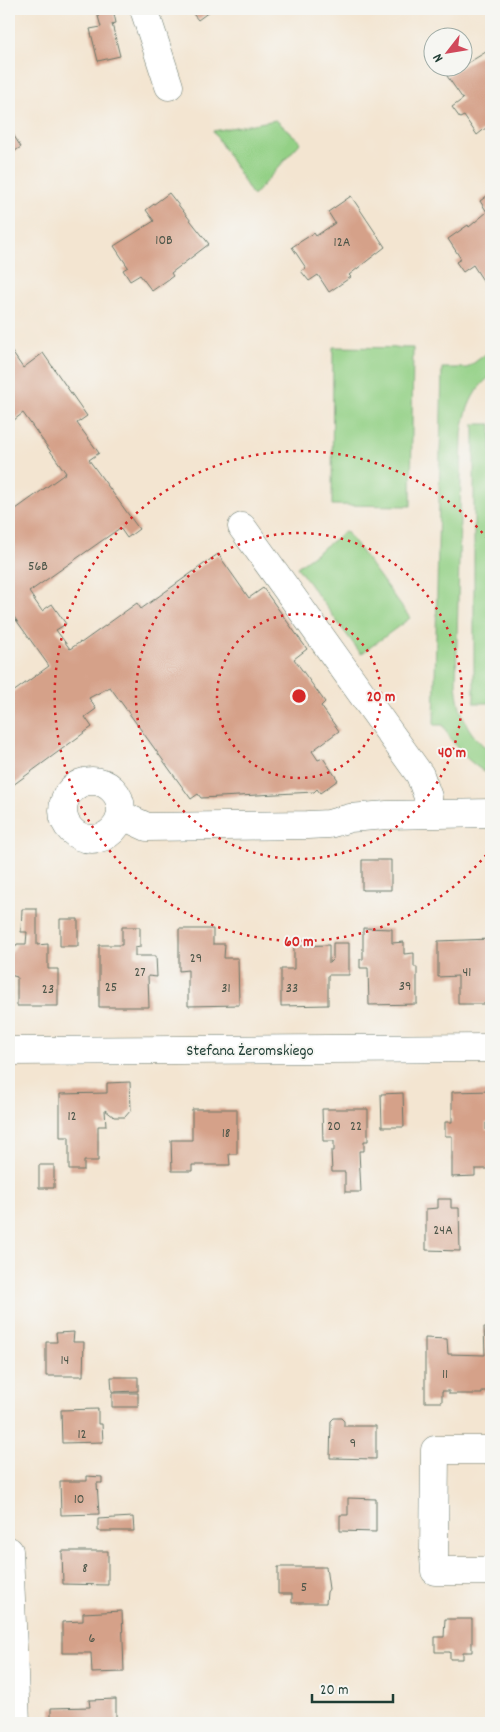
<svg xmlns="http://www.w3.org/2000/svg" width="500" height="1732" viewBox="0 0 500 1732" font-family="Dekko,sans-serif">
	<rect width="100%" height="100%" fill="#f6f6f2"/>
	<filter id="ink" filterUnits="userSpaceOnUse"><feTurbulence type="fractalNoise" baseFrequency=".02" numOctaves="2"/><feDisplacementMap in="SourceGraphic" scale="10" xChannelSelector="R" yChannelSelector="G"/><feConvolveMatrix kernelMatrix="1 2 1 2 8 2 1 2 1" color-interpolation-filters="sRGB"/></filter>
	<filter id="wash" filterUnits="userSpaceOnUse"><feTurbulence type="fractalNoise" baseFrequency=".0096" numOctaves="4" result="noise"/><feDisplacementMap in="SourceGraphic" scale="20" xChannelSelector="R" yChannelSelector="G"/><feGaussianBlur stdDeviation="1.12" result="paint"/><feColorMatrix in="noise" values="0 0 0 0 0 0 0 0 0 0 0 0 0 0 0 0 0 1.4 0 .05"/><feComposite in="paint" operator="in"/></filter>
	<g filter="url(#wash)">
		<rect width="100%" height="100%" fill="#f3e5d1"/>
		<path fill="#93d085" stroke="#59865c" d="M276 120 301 142 253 196 213 131Z
			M333 347 413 348 411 506 332 505Z
			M491 350V376C472 390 465 411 462 434L456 683C458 710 467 736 491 751V776C469 763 454 748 443 725H434L442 368H467Z
			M474 424H491V703H474Z
			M346 531 410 618 361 654 297 567Z"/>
		<g id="blocks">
			<path fill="#d5a189" d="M96 9H113L116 23 112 24 120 56 98 61 90 29 101 27Z
				M189 9H213L198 20Z
				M489 50 491 54V124L477 135 464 116 460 118 452 107 463 99 447 76Z
				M9 128 21 147 9 155Z
				M169 193 209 244 171 273 173 276 152 291 140 275 130 281 123 270 128 267 114 246 154 221 146 210Z
				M491 193V277L484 282 473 265 463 272 456 262 461 259 448 239 468 225 469 227 487 212 480 201Z
				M351 196 385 247 349 275 351 277 329 292 318 275 309 281 301 271 306 268 292 247 314 233 316 236 335 223 328 212Z
				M12 352 23 368 43 353 87 416 77 423 99 453 89 460 139 529 127 538 120 528 29 592 42 611 52 604 66 624 56 630 70 649 80 642 81 643 137 603 141 609 218 554 249 598 263 588 307 649 294 659 325 702 321 706 339 731 312 751 318 760 323 758 338 780 320 793 317 789 314 792 201 798 198 794 191 799 110 687 89 698 96 709 85 717 92 727 9 788V695L49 666 9 610V514L66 473 23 413 9 424V355Z
				M362 860H391V890H362Z
				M22 909H37V945L48 944V969H58V1006H17V977L10 975V955L17 944H26L27 932H21Z
				M60 919H78V946H60Z
				M122 927H140V947L135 948V956H156L157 977 148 976 149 1007H99V945H122Z
				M363 928 392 929V943L404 942V954L414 953V967H417V1004L369 1005 368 968H360V959H363Z
				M179 929H213V944H225L224 958H238L239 1005 188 1006V970L179 971Z
				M491 939V1004H458V976L438 977V941Z
				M333 943H349V975H328V1005L281 1006V969H294V946L329 945V963L333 959Z
				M130 1082 131 1110 125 1117H114L105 1110 106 1126H98V1161H84V1170H69V1137H60V1094L107 1093V1083Z
				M491 1091V1123H486V1130H491V1169H475V1176L452 1177V1136H445V1122H452V1092Z
				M403 1093 404 1127H382L381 1094Z
				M192 1109H237V1154H229L230 1165H192V1171H172L171 1140H192Z
				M322 1109H368V1141H364V1151H359L361 1192H345V1172H332L331 1151H334V1141H323Z
				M39 1165H54V1188H39Z
				M438 1199H451V1208H459L460 1251 426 1250V1209L438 1208Z
				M488 1298H491V1401L489 1391H482V1394H449V1391H442V1402H425V1338L447 1339 448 1354 485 1355 484 1327H489Z
				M74 1332 73 1342H84L83 1376H46V1342H57L56 1333Z
				M111 1377H138V1391L112 1392Z
				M112 1393H138V1407H112Z
				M98 1409V1424H102L103 1442 62 1443 61 1410Z
				M334 1418H341L344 1421V1426H376V1459L330 1458 331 1421Z
				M87 1476 102 1477V1483H97L99 1514 61 1515 60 1481H87Z
				M348 1498 376 1499V1532L340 1531V1515H348Z
				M133 1517 134 1531H98V1519Z
				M62 1551H108V1585L63 1584Z
				M278 1567H326L329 1589 327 1592 326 1603H292V1594H278Z
				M122 1611 124 1672 92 1673 91 1653H62V1622L83 1621V1613Z
				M445 1619H472V1652H463V1659H450V1652H435V1637H444Z
				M116 1699V1723H51V1708L90 1707 89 1700Z"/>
		</g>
	</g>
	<g filter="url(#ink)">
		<use href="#blocks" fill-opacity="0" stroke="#69786b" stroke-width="1"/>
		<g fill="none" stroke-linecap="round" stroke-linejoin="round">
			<g stroke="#69786b" stroke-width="29">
				<path id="minor" d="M144 9 169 86
					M242 527 420 775 428 797V814
					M63 810a29 29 0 1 1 58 0a29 29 0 1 1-58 0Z
					M121 815 147 827 307 825 329 824 350 818 387 815 491 813
					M9 1051 491 1048
					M491 1450H435L434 1557 435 1571H491
					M9 1551 16 1723"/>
			</g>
			<use href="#minor" stroke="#fff" stroke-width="28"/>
		</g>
	</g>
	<g fill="none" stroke="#d62828" stroke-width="2.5" stroke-dasharray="2.5 5">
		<circle cx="299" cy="696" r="82"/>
		<circle cx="299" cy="696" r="163"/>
		<path d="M491 849A245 245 0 1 1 491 543"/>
	</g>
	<g text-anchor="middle" stroke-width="4" stroke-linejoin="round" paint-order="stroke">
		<g font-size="14" fill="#4c5649">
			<text x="164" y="244">10B</text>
			<text x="342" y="246">12A</text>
			<text x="38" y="570">56B</text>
			<text x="196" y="962">29</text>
			<text x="140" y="976">27</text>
			<text x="467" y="976">41</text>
			<text x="405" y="990">39</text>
			<text x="111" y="991">25</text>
			<text x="226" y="992">31</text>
			<text x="292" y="992">33</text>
			<text x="48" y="993">23</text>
			<text x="72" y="1120">12</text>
			<text x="334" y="1130">20</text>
			<text x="356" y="1130">22</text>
			<text x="226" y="1137">18</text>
			<text x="443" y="1234">24A</text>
			<text x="65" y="1364">14</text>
			<text x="445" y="1378">11</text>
			<text x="82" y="1438">12</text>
			<text x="353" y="1447">9</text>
			<text x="79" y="1503">10</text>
			<text x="85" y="1572">8</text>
			<text x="304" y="1591">5</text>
			<text x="92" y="1642">6</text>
		</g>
		<g font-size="16" fill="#1f3d34" stroke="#f6f6f2">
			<text x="250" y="1055">Stefana Żeromskiego</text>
		</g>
	</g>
	<circle cx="299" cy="696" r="8" fill="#d62828" stroke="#f6f6f2" stroke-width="2.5"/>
	<g font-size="15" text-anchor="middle" font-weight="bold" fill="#d62828" stroke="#f6f6f2" stroke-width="4" stroke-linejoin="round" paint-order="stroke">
		<text x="381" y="701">20 m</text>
		<text x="452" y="757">40 m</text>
		<text x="299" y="946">60 m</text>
	</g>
	<rect width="500" height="1732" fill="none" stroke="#f6f6f2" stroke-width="30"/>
	<g transform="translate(448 52) rotate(239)"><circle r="24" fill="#f6f6f2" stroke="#a0aca6"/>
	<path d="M0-4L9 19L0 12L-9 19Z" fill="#d1495b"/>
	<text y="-8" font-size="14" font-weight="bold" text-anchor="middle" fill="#1f3d34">N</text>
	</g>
	<path d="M312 1694v8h81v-8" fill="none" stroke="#1f3d34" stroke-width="2.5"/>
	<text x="320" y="1694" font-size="15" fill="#1f3d34" stroke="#f6f6f2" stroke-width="4" paint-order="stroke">20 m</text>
</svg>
